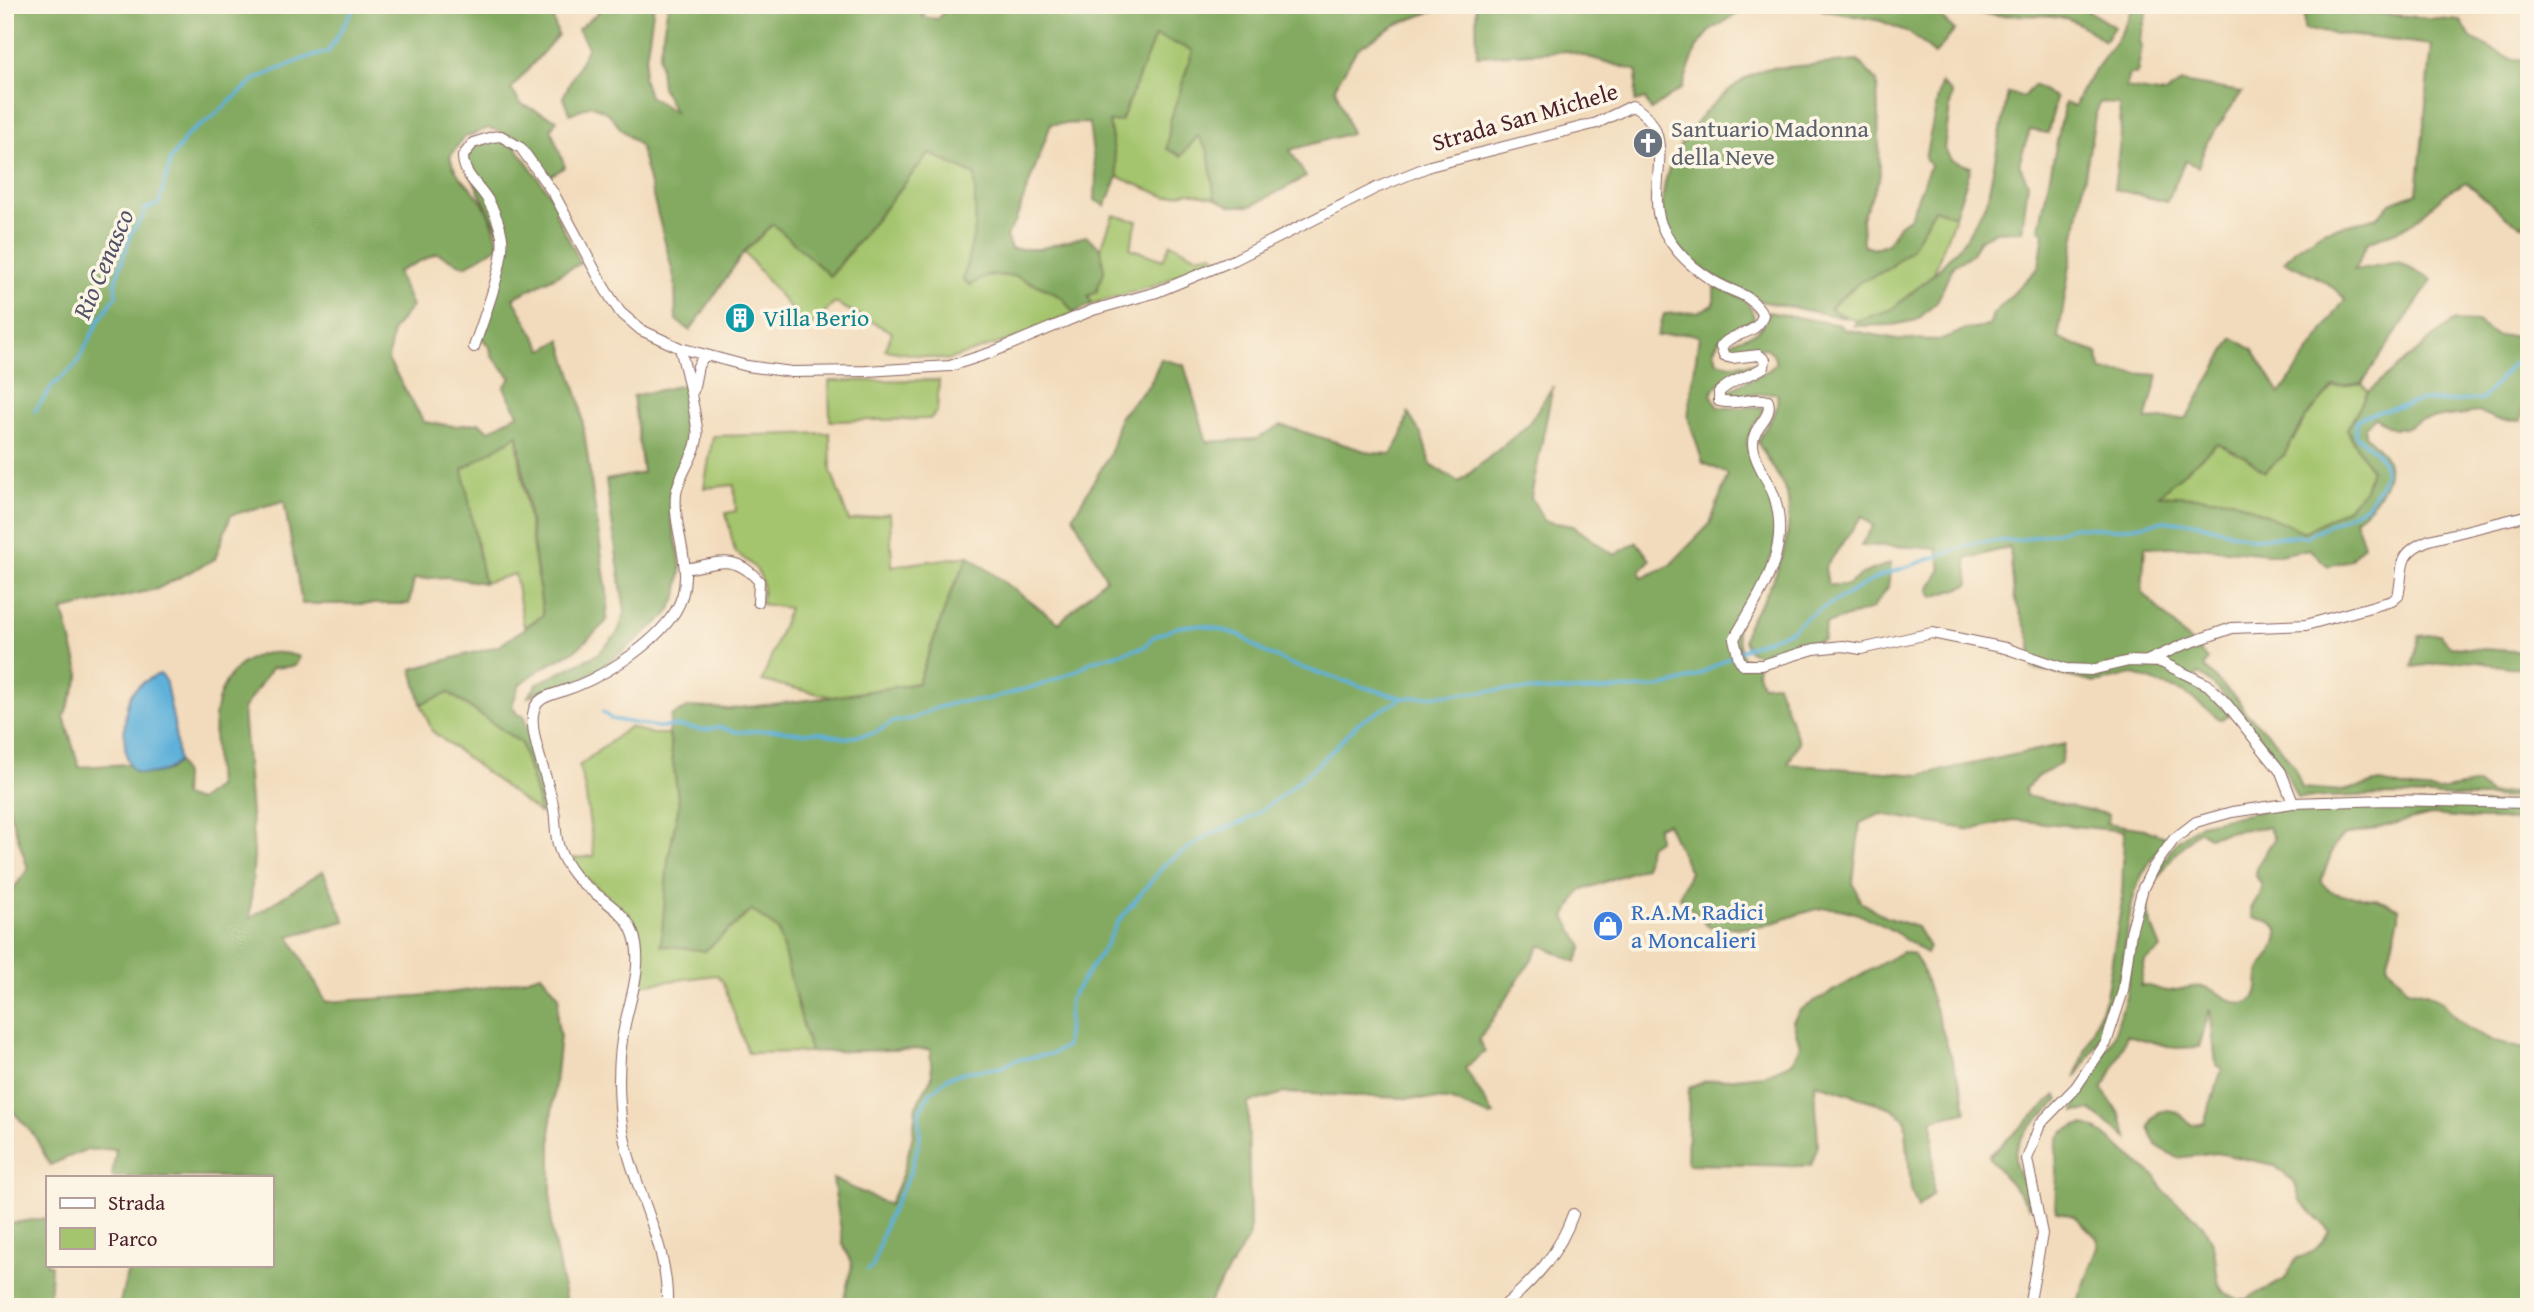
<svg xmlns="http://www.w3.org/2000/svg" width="2534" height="1312" viewBox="0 0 2534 1312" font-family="'Gentium Book Plus',serif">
	<rect width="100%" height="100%" fill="#fcf5e5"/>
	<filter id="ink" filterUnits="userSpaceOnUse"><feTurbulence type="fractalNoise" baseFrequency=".0143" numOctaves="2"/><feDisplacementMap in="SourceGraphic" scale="14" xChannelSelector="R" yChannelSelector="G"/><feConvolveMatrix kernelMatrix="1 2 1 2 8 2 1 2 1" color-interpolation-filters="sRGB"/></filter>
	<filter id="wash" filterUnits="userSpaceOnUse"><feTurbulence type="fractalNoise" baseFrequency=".00686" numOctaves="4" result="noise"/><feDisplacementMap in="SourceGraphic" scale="28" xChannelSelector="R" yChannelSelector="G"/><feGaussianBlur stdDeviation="1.57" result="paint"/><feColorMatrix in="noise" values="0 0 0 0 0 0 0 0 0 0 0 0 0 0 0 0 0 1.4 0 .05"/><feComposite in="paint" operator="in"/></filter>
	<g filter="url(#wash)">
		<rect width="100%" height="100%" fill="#f2dbbc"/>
		<path fill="#a4c56d" stroke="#77724c" stroke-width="2" d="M1155 35 1193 50 1170 122 1198 135 1208 151 1215 198 1189 192 1167 197 1118 177 1109 121H1121Z
			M929 153 975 175V229L963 280 971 285 988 275 1015 276 1049 290 1063 299 1074 313 1025 335 947 360 885 350 892 332 835 303 807 329 744 252 773 224 831 276Z
			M1934 209 1955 216 1933 275 1892 309 1856 321 1829 309 1861 281 1887 270 1912 248Z
			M1113 215 1137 221 1130 248 1163 260 1171 243 1196 256 1213 253 1216 260 1153 286 1092 304 1088 296 1096 292 1104 272 1101 248Z
			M939 380 937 411 930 419 830 421 829 381Z
			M2362 383 2368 392 2347 430 2371 470 2365 490 2346 509 2305 532 2290 526 2158 495 2217 443 2245 457 2265 472 2284 455 2306 417 2333 387Z
			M830 433 831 471 849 521 890 513 892 566 969 556 951 592 918 683 833 697 762 681 789 608 761 604C767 575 757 567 735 552L726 513 736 511 734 485 704 488 713 436Z
			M519 434 518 449 543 615 524 627 515 574 484 583 462 469Z
			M449 693 521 743 538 800 539 813 432 731 421 704Z
			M629 727 652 734H669L679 805 668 860 705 951 752 910 778 929 810 1052 748 1053 723 982 717 975 638 985C640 974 643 962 642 952 639 908 591 890 568 859L594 856 585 789 579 766Z"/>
		<path fill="#83aa60" stroke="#666446" stroke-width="2" fill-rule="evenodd" d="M5 5H549L558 35 511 89 521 104 557 120 551 129 565 167 548 177 520 139 489 128 463 138 450 157C454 174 465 181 476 194 488 208 495 228 499 246L465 266 437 253 397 272 412 306 393 330 388 360 424 422 455 426 480 423 488 431 518 414 504 387 511 378 492 356 490 348 482 338 493 307 506 246 468 169 467 158 474 145 499 139 516 147 559 207 555 213 581 263 513 298 543 350 561 340 580 403 608 600 606 622 576 650 541 669 519 685 512 706 518 715 524 716 547 812 539 813 538 800 521 743 449 693 421 704 412 669 499 646 543 615 518 435 463 469 484 583 448 577 414 579 409 604H302L284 501 231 515 215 559 157 589 63 610 80 675 64 716 79 767 128 764 135 772 168 771 178 761 184 775 183 796 198 801 217 787C216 765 212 730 216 710 224 666 257 643 300 657L295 666 272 668 243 709 254 854 250 918 323 871 345 921 289 936 326 1002C394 997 475 996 541 974L559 996 557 1020 560 1036 551 1121V1226L567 1307H119L129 1265H271V1177H112L116 1149 85 1150 50 1165 34 1135 9 1107 5 1109V900L28 869 5 797Z
			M602 5H654L643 78 649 96 674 112 662 87 659 56 668 5H926L923 17 937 19 951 5H1450L1395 25 1357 49 1335 87 1351 133 1290 150 1306 177 1251 206H1231L1215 198 1208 151 1198 136 1181 156 1167 149 1170 122 1193 50 1155 36 1121 121 1109 122 1118 177 1105 206 1095 200 1096 177 1089 123 1051 124 1015 222 1006 237 1011 249H1039L1086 236 1101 248 1104 272 1096 292 1088 296 1092 304 1074 313 1063 299 1049 290 1015 276 988 275 971 285 963 280 975 229V175L929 153 830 276 773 224 744 252 690 331 676 320 675 281 640 146 622 130 608 113 591 105 570 114 563 97 588 47 578 29 598 13Z
			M1476 5H1752L1711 30 1697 47 1682 88 1651 110 1645 99 1635 102 1637 71 1567 51 1477 56Z
			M1823 5H1927L1955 30 1935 54 1910 33 1881 21 1822 10Z
			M1970 5H2079L2114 27 2104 41C2094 34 2082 24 2071 20 2039 10 2004 20 1971 12Z
			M2132 5H2149L2139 43 2142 46 2137 74H2130L2126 88 2165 94 2182 82 2242 92 2207 142 2198 167 2185 161 2167 202 2114 189 2121 133 2119 105 2100 102 2095 116 2058 338 2097 353 2102 371 2158 375 2146 420 2187 418 2233 338 2253 350 2280 394 2345 299C2328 280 2308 272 2284 262L2295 250 2323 231 2378 217 2390 203 2417 193 2432 45 2304 30V15L2250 5H2328L2329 9 2461 21 2471 38 2513 60 2529 61V220L2522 226 2504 215 2466 182 2450 190 2409 226 2368 242 2354 270 2398 262 2432 280 2362 383 2333 387 2306 417 2284 455 2265 472 2245 457 2217 443 2159 495 2231 499 2304 532 2346 509 2365 490 2371 470 2347 430 2368 392 2453 321 2477 322 2496 336 2529 335V363L2521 421 2499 420 2479 412 2420 420 2405 428 2394 429 2375 418 2365 426V435C2372 442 2380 448 2385 457 2397 479 2372 507 2355 519L2364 545 2350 560 2328 566 2309 549 2279 555 2197 547H2145L2142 592 2208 660 2204 667 2239 701 2244 711 2272 737 2294 766 2302 788 2342 791 2380 782 2412 789 2439 791 2478 784 2490 794 2529 792V798L2388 795 2297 798C2292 788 2289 777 2283 768 2266 742 2224 689 2199 674L2192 683 2205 689 2229 715 2221 720 2185 693 2132 674 2095 683 2032 668 2031 642 2014 597 2010 547 1966 559 1969 585 1933 597 1929 589 1941 569 1937 548 1861 545 1873 526 1862 516 1825 568 1828 585H1848L1862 574 1891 563 1888 587 1872 609 1826 624 1823 640 1761 656 1749 651 1744 641C1745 623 1755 613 1764 598 1781 568 1794 529 1787 494 1785 486 1764 453 1758 443 1764 423 1781 415 1777 393 1760 392 1746 397 1729 396L1726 392 1769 370 1776 363 1773 353 1765 348 1729 351 1726 347C1741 331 1760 343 1768 312L1840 325 1843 329 1897 339 1942 340 1966 329 1989 326 1993 314 2039 267 2044 233 2039 228 2065 103 2075 106C2088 69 2124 44 2132 5Z
			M1858 61 1877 81 1880 177 1862 218 1863 245 1874 249 1889 242 1899 225 1910 217 1930 166 1925 158 1941 83 1952 94 1944 148 1951 160 1971 167 1955 216 1934 209 1912 248 1887 270 1861 281 1829 308 1846 318 1760 301C1747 291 1732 287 1718 279 1704 270 1687 258 1677 245 1631 184 1706 94 1762 70 1770 67 1780 68 1788 67 1811 65 1835 63 1858 61Z
			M2034 85 2056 98 2048 133 2030 130 2019 164 2028 183 2022 231 1995 232 1980 239 1972 254 1953 266 1937 302 1917 320 1893 325 1854 326 1856 321 1892 309 1933 275 1965 240 1987 201 2008 93 2024 97Z
			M1714 286C1733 294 1751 297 1754 319L1721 337 1714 349 1717 362 1731 365 1759 363V366L1743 374 1722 380 1711 394 1718 407C1734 410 1751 404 1766 409L1754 424 1747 441 1750 455 1771 499 1776 529 1775 548 1756 592 1743 614 1736 629 1742 657 1759 663 1757 670 1762 685 1777 684 1799 742 1788 764 1920 775 2065 744 2060 764 2038 776 2025 789 2026 796 2107 814 2109 816 2106 823 2144 829 2167 838C2156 854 2142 870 2136 889 2128 914 2127 938 2123 964 2114 1012 2104 1038 2075 1078L2106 996 2122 901 2124 831 2013 820 1971 830 1881 814 1860 823 1853 882 1860 901 1886 917 1917 927 1929 947 1926 954C1903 935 1856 906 1825 908 1805 910 1783 921 1763 926 1747 929 1726 927 1709 927L1679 897 1690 872 1667 823 1657 827 1658 840 1649 846 1645 867 1580 891 1565 917 1583 947 1576 962 1541 945 1479 1040 1485 1052 1465 1068 1494 1115 1489 1116 1449 1100 1285 1093 1248 1103 1250 1235 1208 1304 1201 1307H842L852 1265 843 1244 833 1179 889 1205 903 1173 913 1135 916 1106 932 1077 930 1049 810 1052 778 930 752 910 705 951 661 945 668 860 679 805 669 734 671 716 689 707 730 709 833 697 918 683 951 592 969 556 1059 623 1106 578 1073 516 1110 454 1120 416 1150 384 1161 359 1184 365 1207 442 1256 439 1281 425 1372 453 1392 454 1402 436 1408 413 1422 436 1431 465 1459 482 1527 426 1553 386 1531 497 1544 521 1573 526 1614 555 1637 542 1650 560 1640 572 1642 578 1669 566 1710 524 1728 474 1703 463 1688 417 1699 336 1687 333 1657 336 1664 314 1698 312 1714 305Z
			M683 385 690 434 687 452 673 478 670 517 679 552 681 571 677 597 667 615 592 676 537 692 527 698 538 683 598 654 617 634 625 613 606 480 643 473 633 396Z
			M2441 634 2450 647 2529 652V670L2463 660 2412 667 2419 636Z
			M2335 804H2529V823L2501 819H2480L2431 815 2343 836 2335 844 2321 881C2332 900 2353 894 2372 898 2381 900 2390 905 2399 908V918L2387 965 2407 989 2426 993 2442 1001 2454 1016 2469 1029 2495 1042 2529 1050V1307H2074L2078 1301 2098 1247 2097 1238 2076 1217 2057 1211C2054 1199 2056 1189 2057 1177 2058 1158 2049 1137 2071 1128 2082 1123 2088 1125 2098 1130L2156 1177C2164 1196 2179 1203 2194 1216 2201 1221 2206 1231 2210 1238 2219 1252 2213 1280 2223 1291 2227 1294 2233 1297 2237 1300L2246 1299 2284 1280 2297 1258C2313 1254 2322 1245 2329 1230L2300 1201 2295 1183 2274 1165 2217 1153 2177 1158 2156 1145 2149 1128 2152 1119 2159 1112 2168 1110 2177 1112 2192 1125 2204 1123 2222 1069 2216 1065 2210 1009 2199 1047 2175 1048 2127 1035 2112 1072 2102 1089 2120 1115 2128 1138 2090 1110 2075 1112 2078 1095 2110 1044 2116 1029 2126 997 2134 939 2145 889 2176 842 2200 824 2271 809ZM2268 827 2274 839 2257 866 2256 876 2261 884V893L2251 908 2253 918 2271 923 2278 929C2279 946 2269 954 2261 968 2256 977 2262 990 2253 999 2238 1014 2219 989 2204 987 2191 984 2178 992 2166 991 2154 989 2153 984 2140 986L2145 961 2161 949C2157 937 2150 925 2148 912 2142 886 2181 848 2199 830L2208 837 2238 830Z
			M1902 952 1913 954 1921 966 1963 1093 1966 1112 1933 1119V1193L1918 1208 1911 1189 1905 1119 1892 1108 1815 1083 1818 1145 1811 1166 1687 1164 1689 1088 1706 1081 1764 1075 1792 1063 1800 1046 1793 1021 1800 1010Z
			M2056 1095 2059 1100C2040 1119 2006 1140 2017 1169 2021 1182 2029 1191 2032 1204L2029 1207C2018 1187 2000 1176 1989 1156Z
			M47 1218V1265H51L49 1307H5V1224Z"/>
		<path fill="#5fb1da" stroke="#546882" stroke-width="2" d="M160 674 165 679 174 723 178 761C170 769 166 771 155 773 148 774 139 775 134 771 121 761 123 710 130 697 134 687 150 677 160 674Z"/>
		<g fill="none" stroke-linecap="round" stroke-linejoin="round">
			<path stroke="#5fb1da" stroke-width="3.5" d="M35 411 53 385 76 365 100 319 116 296 115 283 131 233 143 217 145 209 159 204 171 159 188 134 210 119 256 79 303 59 328 52 356 5
				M1356 685 1403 698 1505 690 1582 691 1663 687 1695 677 1746 648 1792 630 1805 618 1878 577 1978 542 2019 540 2061 531 2070 527 2118 529 2166 521 2196 523 2250 538 2307 536 2366 506 2378 489 2385 473 2383 462 2377 452 2355 435 2356 421 2364 416 2381 411 2426 400 2447 402 2482 399 2523 352 2529 350
				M603 712 611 719 657 727 679 726 704 730 719 727 737 732 778 730 800 733 817 732 845 738 875 733 893 722 912 719 936 708 958 702 985 700 1044 684 1076 671 1092 661 1144 647 1153 637 1178 627 1193 625 1206 626 1240 635 1262 651 1293 665 1354 684
				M868 1270 873 1266 886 1222 910 1173 920 1138 919 1112 930 1093 947 1078 964 1072 1002 1067 1015 1060 1052 1054 1066 1046 1070 999 1106 945 1117 923 1166 863 1212 833 1245 821 1276 800 1324 759 1358 723 1403 698"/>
		</g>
	</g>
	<g filter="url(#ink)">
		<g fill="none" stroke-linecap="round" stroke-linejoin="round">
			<g stroke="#85615e" stroke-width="12">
				<path id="street" d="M474 347C482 323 506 261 502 237 500 225 495 213 489 202 480 185 463 176 463 156L473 143 492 137 501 136 521 148 554 194 605 289 620 312 641 330 680 348 747 366 792 372 866 371 950 366 990 353 1093 310 1157 292 1234 260 1376 188 1430 166 1597 123 1632 106C1681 131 1646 186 1661 224 1671 249 1692 268 1715 282 1735 294 1750 292 1763 315 1757 337 1731 331 1721 347L1724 356 1732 358 1759 355 1765 360 1764 367C1749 377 1732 379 1719 392V401C1736 406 1753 396 1768 401 1773 419 1752 426 1753 444 1754 463 1770 481 1775 499 1791 553 1759 594 1734 639L1739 659 1743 665H1762L1814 649 1843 646 1861 649 1932 633 2005 648 2066 669 2091 670 2129 661 2161 662 2208 685 2226 703 2281 772 2293 803
					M693 391 698 366 704 356
					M686 569C719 563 734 553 759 581L758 602
					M2149 660 2183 645 2232 628 2306 625 2392 601 2398 596C2405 566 2395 554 2429 540L2529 515
					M667 1307C670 1236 623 1176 620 1106 618 1079 619 1050 625 1024 631 996 644 962 633 933 624 908 592 895 575 876 568 867 562 858 559 848 555 836 556 822 554 810 550 783 530 739 533 714 535 699 547 696 560 692 599 680 652 647 675 612 699 573 672 535 676 494 679 471 701 451 697 428 693 401 687 374 680 348
					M1503 1307C1535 1279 1559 1254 1573 1214
					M2029 1307 2042 1234 2027 1159 2040 1124 2076 1087 2106 1043 2123 991 2131 932 2143 888 2153 868 2174 839 2196 822 2232 812 2293 803 2389 800 2529 803"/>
			</g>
			<use href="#street" stroke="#fff" stroke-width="10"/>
		</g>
	</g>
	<defs>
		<g id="church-disc" transform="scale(1.575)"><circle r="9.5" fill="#6b7280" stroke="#fcf5e5"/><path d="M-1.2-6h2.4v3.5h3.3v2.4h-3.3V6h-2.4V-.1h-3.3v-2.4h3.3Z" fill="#fff"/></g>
		<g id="building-disc" transform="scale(1.575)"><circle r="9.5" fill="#0f9aa8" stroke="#fcf5e5"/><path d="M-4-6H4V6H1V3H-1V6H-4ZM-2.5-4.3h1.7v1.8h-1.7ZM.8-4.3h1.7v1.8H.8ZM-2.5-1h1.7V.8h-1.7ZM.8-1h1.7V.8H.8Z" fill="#fff"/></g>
		<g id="shop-disc" transform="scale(1.575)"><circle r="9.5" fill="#3f7fe0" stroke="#fcf5e5"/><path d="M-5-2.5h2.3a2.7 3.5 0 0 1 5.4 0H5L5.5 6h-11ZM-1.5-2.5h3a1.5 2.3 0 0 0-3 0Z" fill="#fff"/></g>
	</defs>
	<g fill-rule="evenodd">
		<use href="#church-disc" x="1648" y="143"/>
		<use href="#building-disc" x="740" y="318"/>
		<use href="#shop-disc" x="1608" y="926"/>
	</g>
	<g text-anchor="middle" stroke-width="7" stroke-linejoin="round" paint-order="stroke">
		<g font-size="24" fill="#4a1f2b" stroke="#fcf5e5">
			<text transform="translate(1525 117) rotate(-16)" y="8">Strada San Michele</text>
		</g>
		<g font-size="24" fill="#5b616d" stroke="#fcf5e5" text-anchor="start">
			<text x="1671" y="137">Santuario Madonna<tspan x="1671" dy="28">della Neve</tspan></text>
		</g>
		<g font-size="24" fill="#0d838f" stroke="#fcf5e5" text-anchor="start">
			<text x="763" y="326">Villa Berio</text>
		</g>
		<g font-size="24" fill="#366cbe" stroke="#fcf5e5" text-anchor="start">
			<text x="1631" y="920">R.A.M. Radici<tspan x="1631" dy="28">a Moncalieri</tspan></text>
		</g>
		<g font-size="26" font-style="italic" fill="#515268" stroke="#fcf5e5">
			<text transform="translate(103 264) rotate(-67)" y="9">Rio Cenasco</text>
		</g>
	</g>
	<rect width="2534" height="1312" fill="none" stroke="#fcf5e5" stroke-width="28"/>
	<rect x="46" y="1176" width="228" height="91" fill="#fcf5e5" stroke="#b59f9b" stroke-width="2"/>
	<rect x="60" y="1198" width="35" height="10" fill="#ffffff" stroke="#b59f9b" stroke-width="2"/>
	<text x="108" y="1210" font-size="21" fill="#4a1f2b">Strada</text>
	<rect x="60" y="1228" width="35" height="21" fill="#a4c56d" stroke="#b59f9b" stroke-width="2"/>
	<text x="108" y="1246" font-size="21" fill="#4a1f2b">Parco</text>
</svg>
